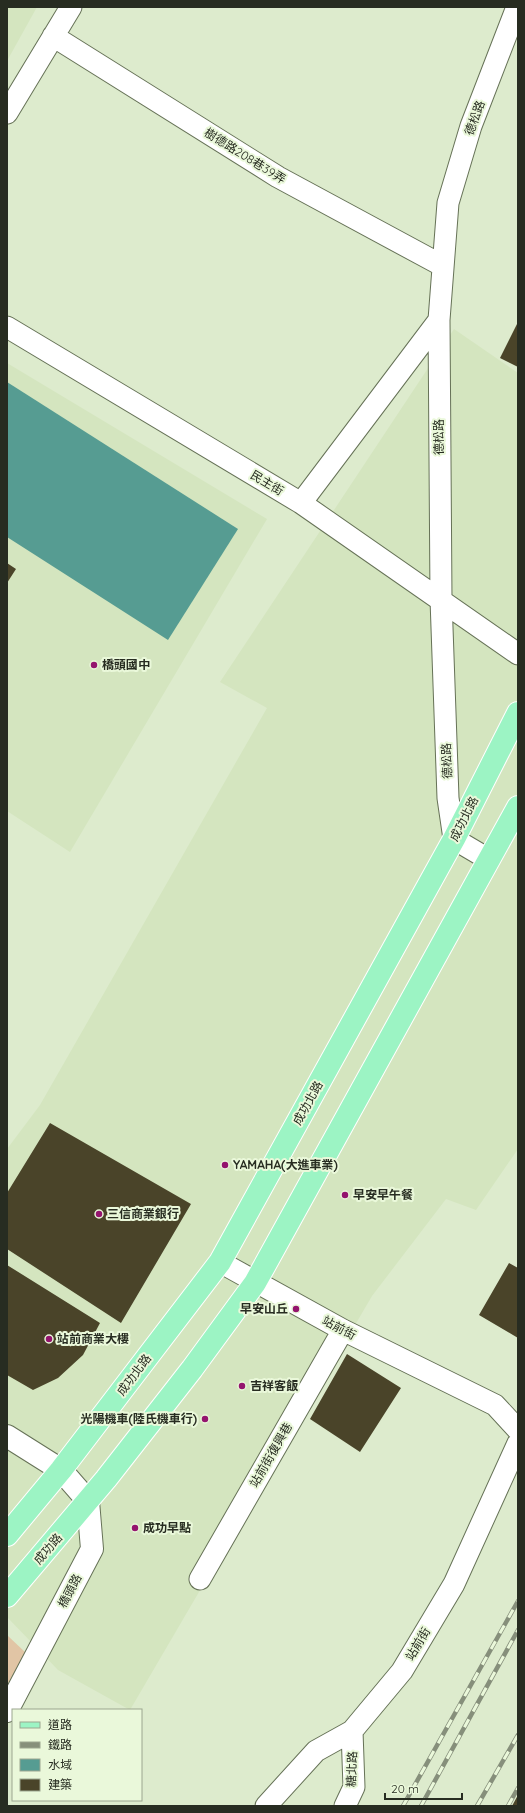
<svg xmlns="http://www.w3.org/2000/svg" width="525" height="1813" viewBox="0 0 525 1813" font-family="Quicksand,'Noto Sans TC',sans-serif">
	<rect width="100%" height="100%" fill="#ddebcd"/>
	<path fill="#d4e5bf" d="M7 7H37L7 61Z
		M454 329 518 373V1149L476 1210 446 1199 372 1296 130 1710 58 1670 7 1617V1149L40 1105 267 708 220 682Z
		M7 363 267 519 70 852 7 811Z"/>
	<path fill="#e1c5a5" d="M7 1635 26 1653 7 1685Z"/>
	<path fill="#569c92" d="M7 382 238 529 168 640 7 537Z"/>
	<path fill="#4a4429" d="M518 322V367L500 358Z
		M7 563 16 569 7 583Z
		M50 1123 191 1204 121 1323 7 1249V1193Z
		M509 1263 518 1268V1338L479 1315Z
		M7 1265 100 1323 83 1355 58 1378 33 1390 7 1375Z
		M347 1354 401 1388 360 1452 310 1419Z
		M518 1795V1806H512Z"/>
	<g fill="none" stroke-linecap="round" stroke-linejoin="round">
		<g stroke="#667257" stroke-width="23">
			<path id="street" d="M53 36 278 177 443 266
				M7 113 71 7
				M7 327 301 503 518 654
				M301 503 439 320
				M488 859 454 839 448 798 441 599 439 320 448 203 471 126 517 7
				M220 1262 343 1330 495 1405 518 1430
				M200 1579 343 1330
				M266 1806 316 1751 352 1731 402 1671 454 1584 518 1443
				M345 1806 354 1787 352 1731"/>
		</g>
		<g stroke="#667257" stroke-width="24">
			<path id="secondary" d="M7 1436 61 1470 88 1501 92 1549 7 1711"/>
		</g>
		<g stroke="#fff" stroke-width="24">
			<path id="primary" d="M7 1535 61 1470 220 1262 454 839 518 713
				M7 1596 106 1479 192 1369 255 1283 518 807"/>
		</g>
		<use href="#street" stroke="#fff" stroke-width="21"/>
		<use href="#secondary" stroke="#fff" stroke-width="22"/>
		<use href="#primary" stroke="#9cf4c4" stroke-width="22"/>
		<g stroke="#868f7b" stroke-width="4.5">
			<path id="rail" d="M403 1806 518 1601
				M421 1806 518 1630
				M477 1806 518 1735
				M508 1806 518 1788"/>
		</g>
		<use href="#rail" stroke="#eaf8da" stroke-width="3" stroke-dasharray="9" stroke-linecap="butt"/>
	</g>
	<g fill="#94146e" stroke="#eaf8da" stroke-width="1.5">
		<circle cx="94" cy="665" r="4"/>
		<circle cx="225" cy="1165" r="4"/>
		<circle cx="345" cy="1195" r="4"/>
		<circle cx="99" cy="1214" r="4"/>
		<circle cx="296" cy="1309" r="4"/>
		<circle cx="49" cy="1339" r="4"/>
		<circle cx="242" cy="1386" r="4"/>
		<circle cx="205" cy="1419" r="4"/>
		<circle cx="135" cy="1528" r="4"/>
	</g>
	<g text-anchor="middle" stroke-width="4" stroke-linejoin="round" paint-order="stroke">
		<g font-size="12" fill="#272c21" stroke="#eaf8da">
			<text transform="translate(475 118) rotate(-70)" y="4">德松路</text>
			<text transform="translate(245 156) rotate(32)" y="4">樹德路208巷39弄</text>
			<text transform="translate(439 437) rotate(-90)" y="4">德松路</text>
			<text transform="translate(267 483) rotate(31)" y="4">民主街</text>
			<text transform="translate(447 761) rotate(-92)" y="4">德松路</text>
			<text transform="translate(464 819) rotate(-63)" y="4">成功北路</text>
			<text transform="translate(308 1103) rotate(-61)" y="4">成功北路</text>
			<text transform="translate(339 1328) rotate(28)" y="4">站前街</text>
			<text transform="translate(134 1375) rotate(-53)" y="4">成功北路</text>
			<text transform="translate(271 1455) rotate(-60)" y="4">站前街復興巷</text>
			<text transform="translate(48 1549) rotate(-49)" y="4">成功路</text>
			<text transform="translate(70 1591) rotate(-62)" y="4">橋頭路</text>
			<text transform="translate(418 1644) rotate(-59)" y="4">站前街</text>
			<text transform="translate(352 1769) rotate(-88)" y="4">糖北路</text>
		</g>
		<g font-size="12" font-weight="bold" fill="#272c21" stroke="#eaf8da" text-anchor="start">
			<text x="102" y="669">橋頭國中</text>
			<text x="233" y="1169">YAMAHA(大進車業)</text>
			<text x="353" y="1199">早安早午餐</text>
			<text x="107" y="1218">三信商業銀行</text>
			<text x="288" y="1313" text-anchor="end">早安山丘</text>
			<text x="57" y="1343">站前商業大樓</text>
			<text x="250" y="1390">吉祥客飯</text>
			<text x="197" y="1423" text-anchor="end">光陽機車(陸氏機車行)</text>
			<text x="143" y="1532">成功早點</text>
		</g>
	</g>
	<rect width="525" height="1813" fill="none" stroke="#272c21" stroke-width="16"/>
	<rect x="12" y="1709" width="130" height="92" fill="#eaf8da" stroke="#9ca690"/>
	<rect x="20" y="1722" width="20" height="6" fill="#9cf4c4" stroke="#9ca690"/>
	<text x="48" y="1729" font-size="12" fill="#272c21">道路</text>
	<rect x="20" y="1742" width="20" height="6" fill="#868f7b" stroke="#9ca690"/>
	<text x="48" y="1749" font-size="12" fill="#272c21">鐵路</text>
	<rect x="20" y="1759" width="20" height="12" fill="#569c92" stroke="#9ca690"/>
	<text x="48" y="1769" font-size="12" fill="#272c21">水域</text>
	<rect x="20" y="1779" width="20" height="12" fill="#4a4429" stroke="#9ca690"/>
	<text x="48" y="1789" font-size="12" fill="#272c21">建築</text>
	<path d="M385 1793v6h77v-6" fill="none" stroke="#272c21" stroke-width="2"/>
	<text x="391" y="1793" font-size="12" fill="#272c21" stroke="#eaf8da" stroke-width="3" paint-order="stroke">20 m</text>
</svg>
